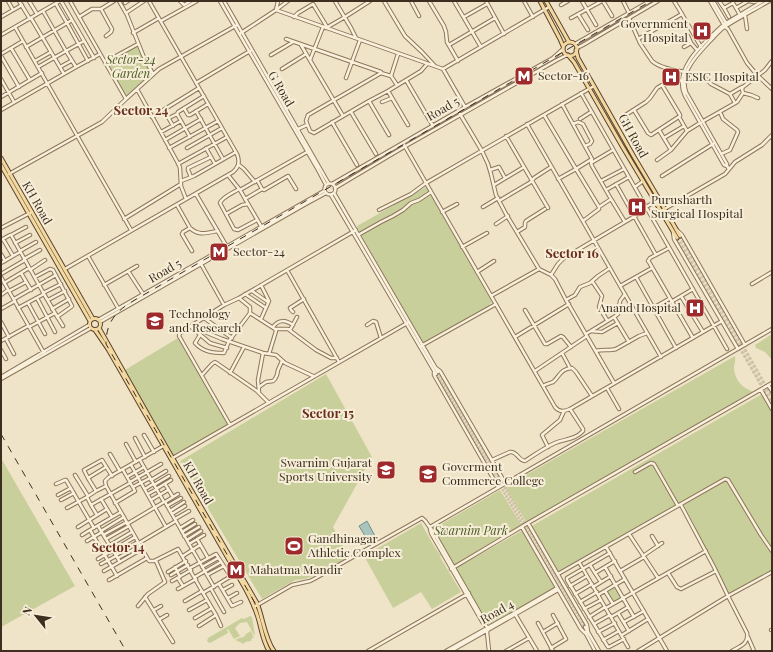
<svg xmlns="http://www.w3.org/2000/svg" width="773" height="652" viewBox="0 0 773 652" font-family="'Playfair Display',serif">
	<rect width="100%" height="100%" fill="#f0e4c8"/>
	<path fill="#c9cf9b" d="M137 42 144 53 154 71 126 96 106 60Z
		M426 187 492 302 490 304 488 307 423 343 360 233 357 226Z
		M772 334V360L765 352 756 348 755 345Z
		M178 338 228 423V427L175 457 125 370Z
		M735 356C736 360 734 364 734 368 735 381 742 387 753 392L527 523 505 487Z
		M326 374 372 457 333 527 349 557 321 573 305 579 295 580 262 599 180 461Z
		M762 394 772 412V572L730 597 683 503 557 574 530 527Z
		M1 458 75 586 3 626 1 629Z
		M500 490 522 526 454 565 433 529Z
		M421 523 434 546 441 556 440 557 461 592 432 609 421 592 393 608 364 556Z
		M523 530 556 584 552 590 489 625 456 570 458 567Z
		M616 587 622 598 613 603 607 592Z
		M250 616 252 617 255 636 254 635 247 622 240 623 235 628 240 636 234 639 228 629 227 630 228 633 212 642 209 643 207 641 208 638 242 618 244 619Z
		M251 631 254 638H252L251 641 245 642 244 644 235 640 239 638 244 637 246 634Z"/>
	<path fill="#a9c4bc" stroke="#6f938a" d="M367 521 375 536 368 541 359 526Z"/>
	<g fill="none" stroke-linecap="round" stroke-linejoin="round">
		<path stroke="#ccc0a6" stroke-width="2.5" stroke-dasharray="2.5 1" stroke-linecap="butt" d="M438 372 585 627
			M436 374 582 628"/>
		<path stroke="#ccc0a6" stroke-width="3" stroke-dasharray="3 1.5" stroke-linecap="butt" d="M680 236 772 397
			M677 238 772 404"/>
		<g stroke="#8d765c" stroke-width="4.5">
			<path id="minor" d="M8 1 13 10
				M19 1 30 19
				M29 1 37 14
				M61 1 94 58
				M70 1 126 99
				M119 1 127 15 143 55 153 74
				M180 1 184 5 191 1
				M220 1 317 168 326 185
				M224 1 329 184
				M278 1 276 10 443 69 465 107
				M335 1 351 28 356 38
				M384 1 405 36 422 52 435 66
				M411 1 419 16
				M429 1 444 26 446 32 447 42 458 61
				M454 1 481 47
				M486 1 504 34
				M524 1 533 17
				M582 1 596 25
				M603 1 612 16
				M623 1 629 13
				M710 1 725 27 728 29 747 63 757 75 772 89
				M713 1 726 23
				M719 1 724 8 733 3
				M732 1 740 15
				M749 1 754 2 758 1
				M771 1 772 2
				M125 3 128 1
				M561 5 568 1
				M724 8 729 17
				M736 8 748 1
				M101 9 112 29 111 32 106 36
				M126 13 144 1
				M578 14 588 30
				M682 14 701 47
				M745 15 747 29
				M1 17 22 5
				M79 17 92 9H101L114 1
				M294 17 298 13 313 4 327 27
				M464 17 487 4
				M31 18 64 74
				M571 18 602 1
				M629 18 640 43 652 61C660 68 674 70 685 72
				M72 20 67 23 88 61
				M161 21 197 1
				M15 27 131 230
				M326 28 345 17 370 1
				M133 33 159 18
				M241 33 276 10 288 1
				M1 35 60 1
				M688 36 691 43 697 50
				M286 39 381 72
				M638 39 682 14 674 1
				M84 41 66 51 76 67 100 54
				M575 44 650 1
				M301 45 343 116
				M449 45 495 18
				M26 47 67 23 56 4
				M684 47 691 43
				M11 48 30 80
				M577 48 583 45 658 1
				M1 54 23 41
				M271 55 293 42
				M1 56 19 87
				M310 60 323 27
				M35 61 51 52
				M105 62 138 44
				M38 67 66 51 43 11
				M60 67 71 61
				M282 69 306 54
				M443 69 549 7
				M391 76 398 54
				M346 78 360 40
				M1 79 14 102
				M406 80 433 126
				M196 83 250 51
				M137 89 179 165 180 168 181 186 186 199
				M388 91 421 71 427 64
				M581 93 727 349
				M743 93 751 95 758 98
				M730 94 742 87
				M1 97 42 73
				M369 101 388 91 408 125
				M382 102 392 98
				M562 104 592 159
				M184 108 188 115H190L208 104
				M1 110 76 67
				M164 110 173 126
				M634 110 648 133 651 135 680 116V115L662 85
				M196 111 223 159
				M351 112 376 154
				M720 112 723 119 737 130 738 132 730 150 721 154
				M460 114 482 151 488 164 491 174 496 195 506 214 539 269 551 275 555 279 566 300 614 383
				M544 115 576 169 592 159 591 163 592 166 611 199
				M624 116 646 102 650 98 657 88 662 85 671 81 685 80 699 74H701L711 84 730 94 735 103
				M152 117 199 88
				M679 117 687 131
				M169 118 177 114
				M580 119 591 112
				M181 121 190 137
				M332 122 357 165
				M527 124 661 357
				M573 124 578 122 583 124 592 141 590 144 585 146
				M298 129 307 125
				M659 130 671 150
				M161 132 181 121 177 114 178 112 204 96
				M389 135 369 101 314 133 310 131 306 121 308 115 381 73 391 76 397 85
				M506 136 548 208
				M664 138 684 126
				M165 140 201 119
				M403 143 555 407C560 413 565 411 570 409L722 321
				M169 148 218 121
				M187 148 222 128
				M206 148 215 164
				M657 160 671 150 687 131 700 123 737 102 743 93 742 89 743 87 765 70 772 61
				M591 163 613 150
				M178 164 227 137
				M239 165 244 169 255 182
				M727 166V164L686 92C679 72 698 54 710 41 714 37 718 32 723 28 738 18 754 10 769 1
				M729 169 727 166 724 165 685 96C672 69 704 43 721 27L726 23 763 1
				M490 170 499 167 505 178
				M9 174 102 122 126 99 159 69 237 25
				M228 175 240 190 261 226
				M662 176 713 144
				M191 177 188 170V168L211 157
				M558 179 576 169 599 207 611 199 625 222
				M257 180 262 189 264 190 288 176 296 189
				M181 181 194 176 236 152
				M601 181 624 169
				M324.5 189a5.5 5.5 0 1 1 11 0a5.5 5.5 0 1 1-11 0Z
				M332 184 465 107 553 58 563 49
				M616 184 656 255
				M494 185 524 167
				M635 187 643 181
				M335 188 404 147 557 60 567 55
				M239 189C233 193 222 197 220 203L234 229 238 230 257 220
				M240 190 307 152
				M606 190 629 177
				M334 193 438 372
				M196 194 227 247
				M331 195 436 374
				M245 199 262 189
				M499 201 531 182 534 178 551 167
				M177 205 190 228 183 232 182 234 192 251
				M483 207 498 198
				M646 207 656 201
				M379 210 411 194 426 183 594 86
				M661 211 725 174 735 162 762 145 772 135
				M442 212 457 204
				M226 214 242 205 248 204
				M124 219 181 184
				M583 221 599 209V207
				M496 224 508 216
				M26 227 11 235 44 294
				M1 228 32 212
				M190 228C199 236 206 233 218 231
				M677 230 682 235 745 345
				M517 232 525 227V223L526 221 545 209
				M673 232 674 239 738 349
				M358 235 381 222 393 216 403 210 411 203 419 200 431 192
				M3 239 13 256
				M1 240 10 235H11
				M15 243 30 235
				M462 247 487 233
				M669 248 650 258 648 261 649 262 693 338
				M20 251 36 242
				M1 254 5 261
				M88 256 118 308
				M24 259 40 250
				M1 263 20 252
				M201 264 224 305
				M65 269 233 172C239 167 240 161 237 154L149 1
				M30 270 45 260
				M287 270 339 362
				M128 271 143 294
				M477 272 494 261
				M21 273 31 290
				M1 274 25 260
				M551 275 558 264 564 258 647 209
				M1 277 44 353
				M35 277 50 269 53 270 72 306 71 307 57 317
				M636 277 676 348
				M592 281 602 296 599 307 607 320
				M4 283 29 268
				M752 284 772 272
				M104 285 137 266
				M620 286 652 268
				M9 291 26 282
				M252 291 268 302
				M43 293 61 284
				M245 294 266 308
				M1 295 8 290
				M491 296 539 269
				M681 296 703 332
				M37 298 55 332
				M239 298 250 307V313L275 329 276 331 269 354
				M14 299 56 275
				M48 300 65 291
				M566 300 575 295 580 287 590 283 598 276 610 268
				M671 302 693 289
				M28 303 45 334
				M18 308 44 294 55 313 29 327
				M653 308 669 299
				M1 309 15 301
				M52 309 69 299
				M525 310 545 344H547L561 336 563 337 571 347
				M293 312 291 310 290 308 304 299
				M55 313 63 326
				M614 317 618 314 620 301 625 294
				M204 318 232 338
				M261 319 269 301 261 285
				M98 320 324 191
				M1 322 9 337
				M100 322 304 205 326 193
				M193 324 205 332 222 339 263 353 276 355 285 363 313 376
				M367 325 373 321 376 322 381 338
				M190 326 210 343 227 348
				M273 327C279 319 285 320 293 325
				M275 329H288L316 350 331 358H337
				M290 330 297 317
				M591 331 602 332 618 323
				M586 334 614 317 629 342
				M200 335 195 343C203 352 213 353 224 353L229 341 250 313
				M515 337 569 304
				M6 339 14 354
				M1 341 28 326
				M421 346 496 304
				M1 350 6 359
				M596 351C603 349 610 351 616 349L639 336 647 333
				M562 353 570 368
				M436 368 440 371 505 483
				M535 371 587 336
				M434 372V375L498 487
				M230 373 244 347
				M202 375 212 364 215 362 257 391 269 403
				M1 377 89 325
				M1 379 91 328
				M768 385 772 391
				M543 386C546 384 550 383 553 382 560 376 560 369 572 368L576 372 592 396
				M259 387 266 382 273 381 275 379 277 375 278 370 282 361
				M607 388 619 409
				M761 390 772 409
				M259 392 258 380 263 353
				M230 425 179 336 180 333 224 305 239 298 356 230
				M144 435 154 452
				M135 438 145 457
				M126 444 136 462
				M165 445 109 477 105 481 106 486 149 561H154L178 549 203 593 238 572
				M548 447 542 435 560 420 564 411
				M110 454 120 471
				M171 459 409 322
				M140 460 164 502
				M492 460 510 452C517 451 518 460 525 461 534 455 544 448 555 443 564 439 575 440 583 431V429L570 409
				M131 465 166 527
				M106 467 88 478 84 470 102 460 112 476
				M635 472 649 464 651 463 654 464 678 506
				M75 475 88 496
				M127 477 144 467
				M88 478 96 491 106 486
				M151 480 166 471
				M130 482 161 464
				M56 484 65 480H66L94 528
				M165 484 173 497
				M154 485 169 476
				M133 487 150 478
				M145 489 153 484
				M156 489 171 480
				M96 491 87 497 91 505 130 483
				M148 494 157 489
				M178 494 165 502 214 587
				M58 495 71 488
				M101 499 107 509
				M61 500 74 493
				M151 500 168 490
				M115 503 135 491 123 470
				M91 505 97 515
				M681 505 714 567 728 596 747 633C749 644 740 646 732 651
				M167 506 181 498
				M67 508 87 497
				M170 511 184 502
				M172 514 185 506
				M175 519 189 511
				M528 523 587 625 588 632
				M127 524 164 502
				M98 526 104 536
				M78 527 107 509 112 517
				M430 527 772 329
				M522 527 581 629 585 633
				M180 528 193 520
				M430 529 431 533 483 623 485 624
				M101 531 124 517
				M182 532 195 524
				M629 534 658 578
				M82 535 90 530
				M184 536 199 527
				M652 536 658 546
				M106 539 129 526
				M197 539 208 558
				M187 540 201 531
				M87 541 102 532
				M139 543 176 521
				M189 544 204 535
				M110 545 132 532
				M606 547 667 651
				M610 553 567 578V580L608 647H609L624 639
				M116 555 138 542
				M183 556 200 545
				M643 556 662 543
				M118 558 140 546
				M98 559 135 537
				M120 562 104 536 105 534 127 522
				M579 562 628 647
				M101 564 116 556
				M590 565 595 573 615 561
				M175 567 180 577
				M202 567 218 558
				M605 567 634 617
				M190 568 216 554 231 577
				M451 569 528 523 772 383
				M104 571 142 549
				M620 571 644 557
				M168 572 186 561
				M595 573 601 582
				M668 573 677 587 681 589 716 571
				M558 574 579 562 725 479 728 480 761 535 772 551
				M171 575 188 565
				M207 575 224 566
				M117 576 90 530 121 512
				M195 577 221 562
				M178 578 183 586
				M109 580 147 558
				M172 581 191 570
				M219 584 232 606 241 602
				M570 586 587 576
				M593 587 611 576
				M178 589 196 579
				M211 589 224 612
				M223 590 232 585
				M605 591 613 604
				M575 594 592 584
				M598 595 625 579
				M145 597 173 642
				M228 598 237 593
				M185 601 202 591
				M580 602 597 592
				M138 606 148 594 165 582 156 561
				M254 607 292 585 310 581 314 579 422 518C427 521 428 527 433 531L485 622V624L488 629 487 632 489 651
				M606 608 706 551
				M584 609 601 600
				M154 610 161 606
				M189 610 207 600
				M618 613 628 607
				M515 614 537 651
				M216 615 221 626
				M589 617 605 607
				M611 617 618 613 629 631
				M195 618 212 608
				M160 619 167 615
				M624 622 644 611
				M538 623 553 651
				M594 624 610 615
				M199 626 216 615 203 593
				M585 627 599 651
				M771 630H772
				M543 632 558 623
				M585 632 595 651
				M598 632 615 623
				M622 635 648 619
				M748 637 754 651
				M603 640 619 631
				M551 648 566 639 553 615
				M368 651 469 593
				M446 651 514 613 557 588
				M451 651 558 590
				M506 651 529 638
				M638 651 728 596 772 572"/>
		</g>
		<g stroke="#5b4430" stroke-width="5">
			<path id="major" d="M540 1 560 39 563 46
				M546 1 569 42
				M563 49a7 7 0 1 1 14 0a7 7 0 1 1-14 0Z
				M576 50 578 58 594 86 633 155 659 199 680 236
				M568 55 574 62 622 146 677 238
				M1 158 93 319
				M1 165 90 321
				M89.5 324a5.5 5.5 0 1 1 11 0a5.5 5.5 0 1 1-11 0Z
				M99 328 165 445 257 603C263 618 265 639 274 651
				M95 330 108 349 245 588C251 599 256 609 259 621 262 632 263 641 269 651"/>
		</g>
		<use href="#minor" stroke="#faf1dc" stroke-width="2.5"/>
		<use href="#major" stroke="#f3d9a0" stroke-width="3"/>
		<path stroke="#3d2e20" stroke-width="1" stroke-dasharray="7 7" stroke-linecap="butt" d="M1 434 126 651
			M255 603 106 344C106 323 115 312 133 301L651 1"/>
	</g>
	<defs>
		<g id="hospital-square" transform="scale(1)"><rect x="-9" y="-9" width="18" height="18" rx="4" fill="#9e2a2b" stroke="#f7eed8"/><path d="M-5-5h3v3.5h4V-5h3V5h-3V1.5h-4V5h-3Z" fill="#fff"/></g>
		<g id="metro-square" transform="scale(1)"><rect x="-9" y="-9" width="18" height="18" rx="4" fill="#9e2a2b" stroke="#f7eed8"/><path d="M-5.5 5V-5H-3L0 0L3-5H5.5V5H3V-.5L0 4L-3-.5V5Z" fill="#fff"/></g>
		<g id="university-square" transform="scale(1)"><rect x="-9" y="-9" width="18" height="18" rx="4" fill="#9e2a2b" stroke="#f7eed8"/><path d="M0-5L7-2L0 1L-7-2ZM-4 1L0 2.5L4 1V4Q0 6-4 4Z" fill="#fff"/></g>
		<g id="stadium-square" transform="scale(1)"><rect x="-9" y="-9" width="18" height="18" rx="4" fill="#9e2a2b" stroke="#f7eed8"/><path d="M0-5a6.5 5 0 1 0 0 10a6.5 5 0 1 0 0-10ZM-3.5-1.8h7v3.6h-7Z" fill="#fff"/></g>
	</defs>
	<g fill-rule="evenodd">
		<use href="#hospital-square" x="702" y="31"/>
		<use href="#metro-square" x="524" y="76"/>
		<use href="#hospital-square" x="671" y="77"/>
		<use href="#hospital-square" x="637" y="207"/>
		<use href="#metro-square" x="219" y="252"/>
		<use href="#hospital-square" x="695" y="308"/>
		<use href="#university-square" x="155" y="321"/>
		<use href="#university-square" x="386" y="470"/>
		<use href="#university-square" x="428" y="474"/>
		<use href="#stadium-square" x="294" y="546"/>
		<use href="#metro-square" x="236" y="570"/>
	</g>
	<g text-anchor="middle" stroke-width="4" stroke-linejoin="round" paint-order="stroke">
		<g font-size="12" fill="#3d2e20" stroke="#f7eed8" text-anchor="start">
			<text x="688" y="28" text-anchor="end">Government<tspan x="688" dy="14">Hospital</tspan></text>
			<text x="538" y="80">Sector-16</text>
			<text x="685" y="81">ESIC Hospital</text>
			<text x="651" y="204">Purusharth<tspan x="651" dy="14">Surgical Hospital</tspan></text>
			<text x="233" y="256">Sector-24</text>
			<text x="681" y="312" text-anchor="end">Anand Hospital</text>
			<text x="169" y="318">Technology<tspan x="169" dy="14">and Research</tspan></text>
			<text x="372" y="467" text-anchor="end">Swarnim Gujarat<tspan x="372" dy="14">Sports University</tspan></text>
			<text x="442" y="471">Goverment<tspan x="442" dy="14">Commerce College</tspan></text>
			<text x="308" y="543">Gandhinagar<tspan x="308" dy="14">Athletic Complex</tspan></text>
			<text x="250" y="574">Mahatma Mandir</text>
		</g>
		<g font-size="12" font-style="italic" fill="#4d5a26" stroke="#f7eed8">
			<text x="131" y="64">Sector-24<tspan x="131" dy="14">Garden</tspan></text>
			<text x="471" y="535">Swarnim Park</text>
		</g>
		<g font-size="12" fill="#3d2e20" stroke="#f7eed8">
			<text transform="translate(281 89) rotate(60)" y="4">G Road</text>
			<text transform="translate(443 109) rotate(-30)" y="4">Road 5</text>
			<text transform="translate(633 136) rotate(61)" y="4">GH Road</text>
			<text transform="translate(37 203) rotate(60)" y="4">KH Road</text>
			<text transform="translate(165 271) rotate(-30)" y="4">Road 5</text>
			<text transform="translate(198 483) rotate(60)" y="4">KH Road</text>
			<text transform="translate(497 612) rotate(-29)" y="4">Road 4</text>
		</g>
		<g font-size="13" font-weight="bold" fill="#6b2e1e" stroke="#f7eed8">
			<text x="141" y="115">Sector 24</text>
			<text x="572" y="258">Sector 16</text>
			<text x="328" y="418">Sector 15</text>
			<text x="118" y="552">Sector 14</text>
		</g>
	</g>
	<rect width="773" height="652" fill="none" stroke="#3d2e20" stroke-width="4"/>
	<g transform="translate(36 616) rotate(300)" stroke="#f7eed8" stroke-width="3" paint-order="stroke">
	<path d="M0-3L7 15L0 10L-7 15Z" fill="#3d2e20"/>
	<text y="-6" font-size="11" font-weight="bold" text-anchor="middle" fill="#3d2e20">N</text>
	</g>
</svg>
